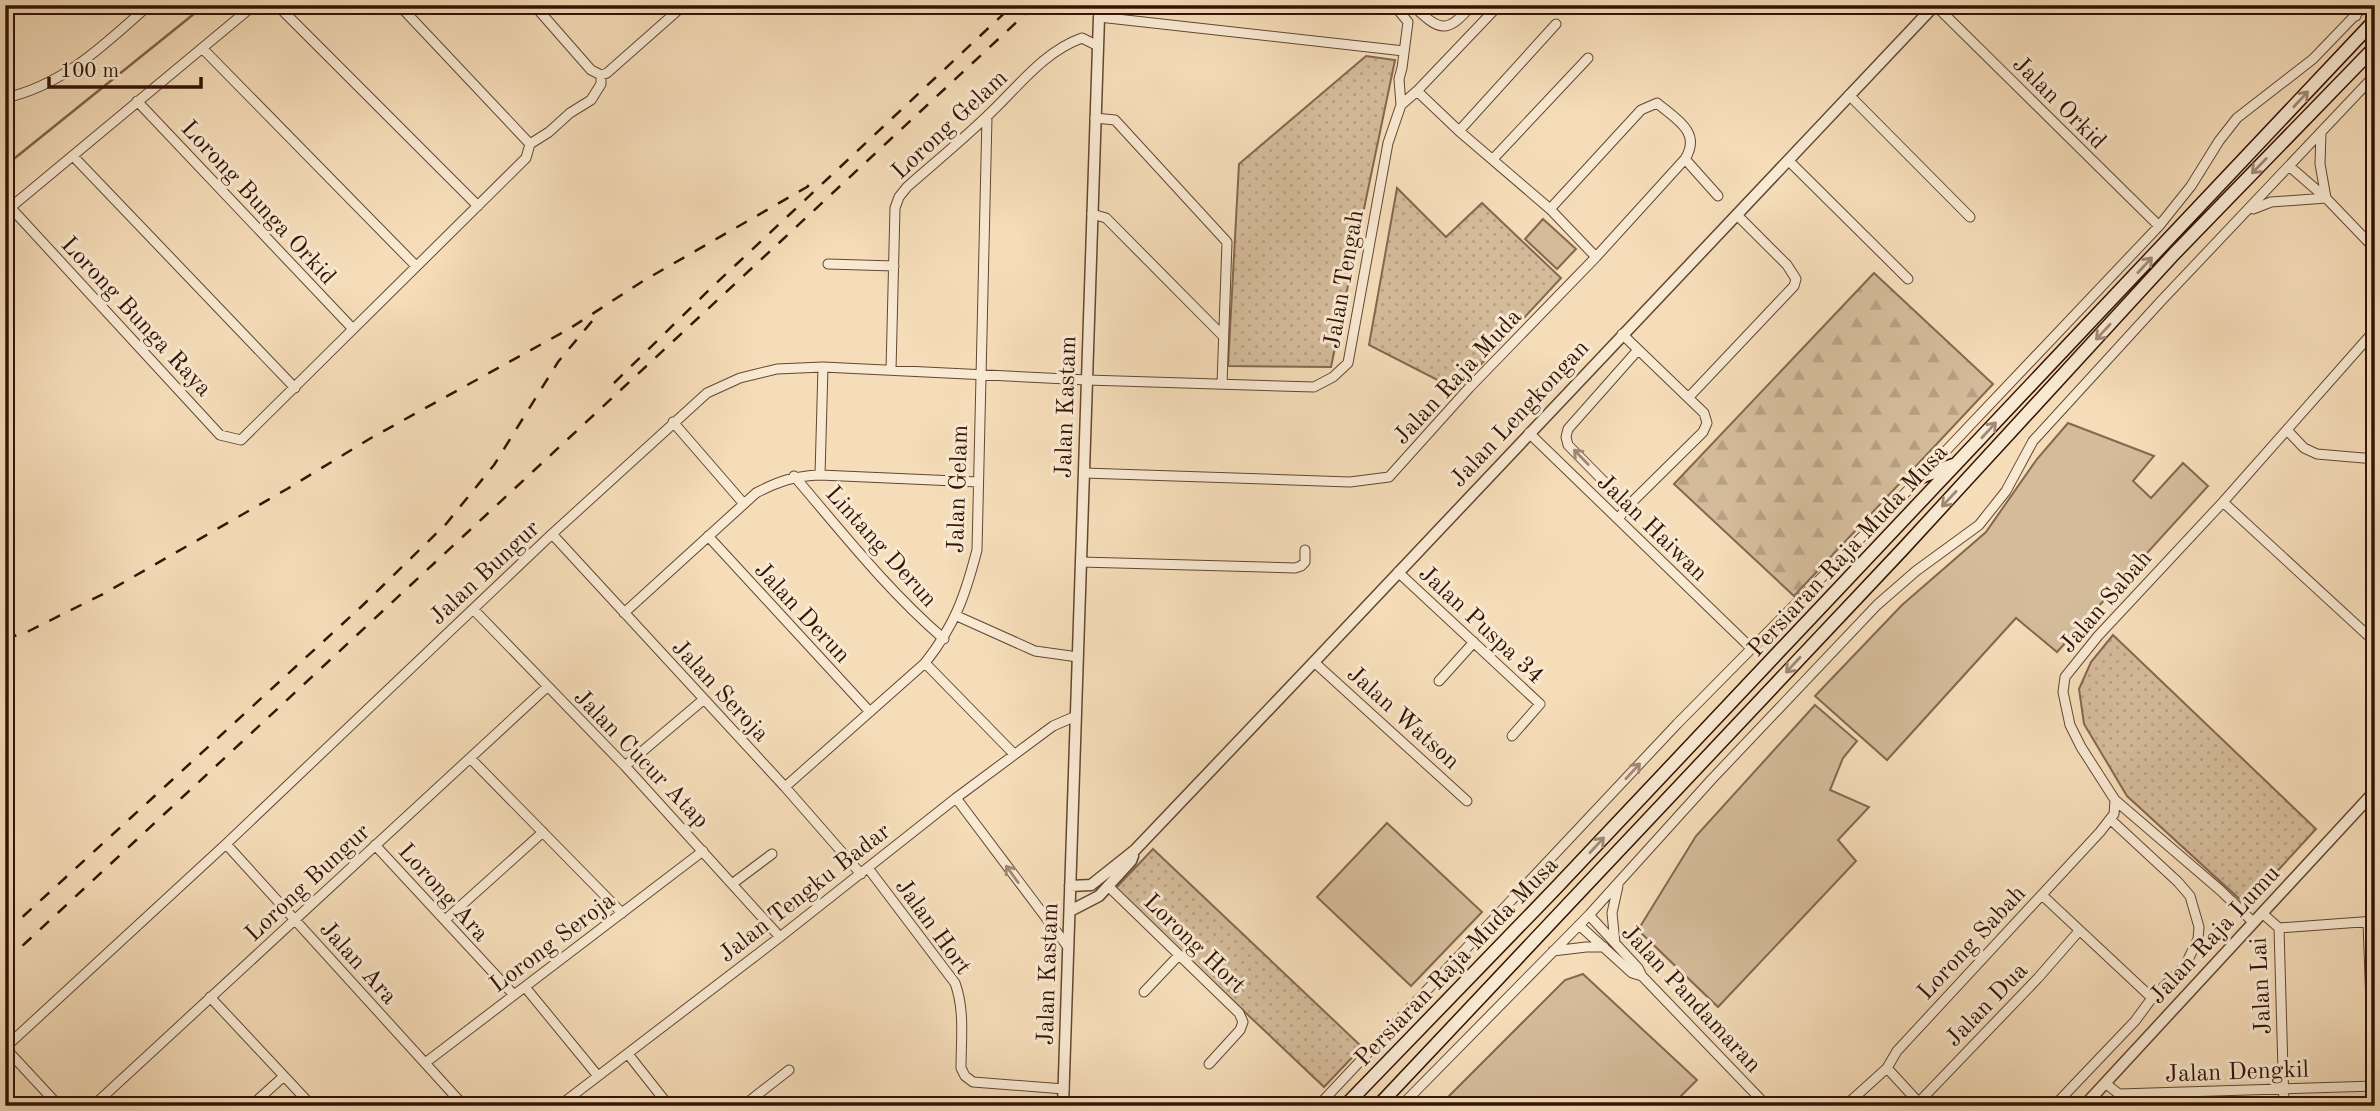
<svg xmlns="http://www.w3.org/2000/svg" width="2380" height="1111" viewBox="0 0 2380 1111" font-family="'Old Standard TT',serif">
	<defs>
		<pattern id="grass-dots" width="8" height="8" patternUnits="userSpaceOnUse" patternTransform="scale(1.75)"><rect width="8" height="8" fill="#d4bb9a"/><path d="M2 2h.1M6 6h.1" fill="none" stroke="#b7a083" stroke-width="1.8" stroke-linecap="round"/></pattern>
		<pattern id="forest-firs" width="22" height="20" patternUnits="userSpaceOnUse" patternTransform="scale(1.75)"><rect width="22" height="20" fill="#d4bb9a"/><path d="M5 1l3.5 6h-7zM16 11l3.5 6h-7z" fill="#b7a083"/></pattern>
	</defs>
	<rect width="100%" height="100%" fill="#f5ddb9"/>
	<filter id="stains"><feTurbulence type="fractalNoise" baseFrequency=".00286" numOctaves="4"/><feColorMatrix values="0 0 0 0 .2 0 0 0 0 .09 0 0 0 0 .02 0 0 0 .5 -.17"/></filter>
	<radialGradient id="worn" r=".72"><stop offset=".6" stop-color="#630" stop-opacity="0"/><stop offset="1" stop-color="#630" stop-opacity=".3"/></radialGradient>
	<path fill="url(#grass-dots)" stroke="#846750" stroke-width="2" d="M1366 56 1395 60 1331 367 1228 366 1239 164Z
		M1397 188 1446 237 1482 203 1561 278 1457 390 1369 345Z
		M2113 635 2316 829 2246 905 2127 796 2084 724 2079 689 2091 662Z
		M1153 849 1362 1047 1324 1087 1115 889Z"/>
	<path fill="url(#forest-firs)" stroke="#846750" stroke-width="2" d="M1874 273 1993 384 1794 596 1674 484Z"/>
	<path fill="#d4bb9a" stroke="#846750" stroke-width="2" d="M1543 219 1576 249 1557 269 1525 239Z
		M2068 423 2154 456 2133 481 2151 498 2183 463 2208 486 2057 652 2016 618 1887 760 1815 696 1902 605 1986 532 2037 459Z
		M1815 705 1857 741 1843 758 1830 790 1869 807 1838 840 1856 861 1718 1007 1638 930 1696 836Z
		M1387 823 1482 912 1411 986 1317 897Z
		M1583 974 1697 1080 1679 1098 1687 1106H1439L1565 980Z"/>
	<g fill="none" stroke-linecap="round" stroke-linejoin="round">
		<path stroke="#80634c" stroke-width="2.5" d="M5 166 205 5"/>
		<g stroke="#644632" stroke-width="11">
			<path id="minor" d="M277 5 478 206
				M399 5 530 144
				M534 5 591 70 601 75 607 73 684 5
				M1099 5V17L1404 51
				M1394 5 1408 22 1402 68 1399 79 1401 105
				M1412 5C1440 31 1446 35 1472 5
				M1935 5 2159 226
				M2344 5 2356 16
				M202 48 416 266
				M1849 95 1970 217
				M5 98C64 85 105 44 149 5
				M137 101 353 329
				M1095 118 1115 120 1227 242 1222 384
				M1459 131 1556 24
				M73 156 295 388
				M1493 159 1588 58
				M1685 159 1718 196
				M1789 161 1908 279
				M2289 166 2326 198 2375 249
				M11 208 220 435 241 440 526 158 530 144 549 132 570 113 591 100 601 84V75
				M1550 209 1641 110 1657 103C1676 119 1702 132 1685 159L1596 257
				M2253 209 2271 202 2326 198 2320 164 2321 132
				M5 212 254 5
				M1092 214 1106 218 1222 335
				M828 264 894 266
				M2375 330 2223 502 2375 642
				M891 370 895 208 899 197 907 187C933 164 960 142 985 118 1015 91 1042 52 1082 38L1098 46
				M1689 397 1794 286 1796 279 1787 265 1737 215
				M673 422 744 504
				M2287 430 2304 448 2317 454 2375 459
				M1529 433 1751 648
				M1084 473 1350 482 1389 477 1469 388 1596 257 1550 209 1459 131 1417 91
				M820 475 823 367
				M794 476C842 532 888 591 944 639
				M2223 502 2098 636 2065 677 2063 692 2070 725 2081 747 2115 800 2220 890 2253 922
				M1628 506 1568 445 1566 437 1568 429 1637 351
				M1618 519 1628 506 1703 432 1707 423 1704 413 1622 334
				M552 534 785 787 861 874
				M708 536 870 712
				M1081 562 1295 568 1301 566 1305 562V550
				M1398 572 1540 704 1512 736
				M473 609 625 766 780 937
				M624 613 756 493C779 481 794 476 820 475L978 482
				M957 616 1035 651 1078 657
				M1314 662 1467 801
				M925 663 1014 754
				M1439 681 1474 642
				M470 758 622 913
				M625 766 703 700
				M785 787 925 663C955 625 965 596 977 550L987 117
				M956 798 1068 947
				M226 844 464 1106
				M375 845 514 995
				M868 868 955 983C965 1010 961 1040 961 1068L965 1076 973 1082 1064 1089
				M732 884 772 854
				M1108 886 1239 1013 1243 1022 1240 1030 1209 1064
				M2042 895 2152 998
				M2262 913 2279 928 2284 1106
				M1589 915 1638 968 1642 976 1767 1106
				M445 920 543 832
				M2368 922 2374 1086
				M1579 925 1632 973 1642 976
				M2279 928 2375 921
				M1615 943 1612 913 1618 886
				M1553 951 1586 947H1604
				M525 987 598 1076
				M1144 992 1179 955
				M210 997 312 1106
				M628 1054 669 1106
				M425 1063 703 851
				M1887 1068 1921 1105
				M2105 1083 2119 1094 2375 1086
				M2121 1094V1106
				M1919 1102 2038 978 2079 931
				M59 1106 8 1051 9 1044 226 844 552 534 707 393 740 378 777 369 823 367 1087 380 1314 387 1333 377 1348 363 1388 143 1401 105 1417 91 1499 5
				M93 1106 547 687
				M251 1106 284 1076
				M559 1106 780 937 956 798 1053 726 1076 716
				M743 1106 789 1070
				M1318 1106 1677 724 1921 477 2159 226 2191 186 2219 141 2237 118 2313 59 2365 5
				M1401 1106 1589 915 1712 779 1877 605 1916 571 1979 525 2006 491 2033 441 2162 300 2375 75
				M1845 1106 1887 1068 1897 1051 2100 832 2114 814 2115 800
				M2054 1106 2135 1021 2152 998 2185 966 2198 939 2199 927 2190 896 2178 882 2110 819"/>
		</g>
		<g stroke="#644632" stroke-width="13">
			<path id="tertiary" d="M1070 886 1091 885 1135 850 1314 662 1935 5
				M1070 911 1099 896 1131 861 1133 856
				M1063 1106 1099 17
				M2084 1106 2375 791"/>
		</g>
		<g stroke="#341305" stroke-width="15">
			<path id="secondary" d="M1921 477 1953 465
				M1345 1106 1554 890 2375 20
				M1378 1106 1903 549 2174 254 2375 47"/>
		</g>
		<use href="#minor" stroke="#f8e9d2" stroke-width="9"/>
		<use href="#tertiary" stroke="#f8e9d2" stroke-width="10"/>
		<use href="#secondary" stroke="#f8e9d2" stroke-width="12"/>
		<path stroke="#341305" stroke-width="2.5" stroke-dasharray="12 12" stroke-linecap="butt" d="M614 383 710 289 1013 5
			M5 639 29 631 105 593 287 489 371 438 569 329 643 281 807 187 814 180
			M5 933 362 606 446 524 494 465 558 362 593 320
			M5 962 1035 5"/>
	</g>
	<defs><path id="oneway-shaft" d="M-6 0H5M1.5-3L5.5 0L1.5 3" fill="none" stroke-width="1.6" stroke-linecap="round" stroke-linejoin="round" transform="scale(1.75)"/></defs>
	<g stroke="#a08976">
		<use href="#oneway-shaft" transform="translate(2301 99) rotate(-47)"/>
		<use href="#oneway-shaft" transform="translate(2259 166) rotate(134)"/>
		<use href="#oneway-shaft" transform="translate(2145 265) rotate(-47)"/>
		<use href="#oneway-shaft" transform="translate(2103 332) rotate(133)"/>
		<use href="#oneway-shaft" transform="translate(1989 430) rotate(-47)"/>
		<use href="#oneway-shaft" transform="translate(1581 457) rotate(-134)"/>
		<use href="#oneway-shaft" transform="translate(1949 499) rotate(133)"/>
		<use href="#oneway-shaft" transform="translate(1793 665) rotate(133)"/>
		<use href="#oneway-shaft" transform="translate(1633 771) rotate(-47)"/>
		<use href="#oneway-shaft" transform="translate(1597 845) rotate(-47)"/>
		<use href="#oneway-shaft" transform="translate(1012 874) rotate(-126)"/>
	</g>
	<g text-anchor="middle" stroke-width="6" stroke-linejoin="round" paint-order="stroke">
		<g font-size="24" fill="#341305" stroke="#f8e9d2">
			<text transform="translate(2060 102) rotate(45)" y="8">Jalan Orkid</text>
			<text transform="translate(949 124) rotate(-43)" y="8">Lorong Gelam</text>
			<text transform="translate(259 202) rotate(47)" y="8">Lorong Bunga Orkid</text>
			<text transform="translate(1343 279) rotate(-80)" y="8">Jalan Tengah</text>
			<text transform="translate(137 316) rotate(47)" y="8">Lorong Bunga Raya</text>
			<text transform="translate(1457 376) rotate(-47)" y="8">Jalan Raja Muda</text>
			<text transform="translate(1065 407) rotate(-88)" y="8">Jalan Kastam</text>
			<text transform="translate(1519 413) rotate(-47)" y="8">Jalan Lengkongan</text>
			<text transform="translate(957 489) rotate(-88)" y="8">Jalan Gelam</text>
			<text transform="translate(1653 527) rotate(44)" y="8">Jalan Haiwan</text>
			<text transform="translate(882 546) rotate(48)" y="8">Lintang Derun</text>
			<text transform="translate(1847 550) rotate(-47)" y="8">Persiaran Raja Muda Musa</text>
			<text transform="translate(484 572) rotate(-43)" y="8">Jalan Bungur</text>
			<text transform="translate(2105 601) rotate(-49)" y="8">Jalan Sabah</text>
			<text transform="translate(803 612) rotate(47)" y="8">Jalan Derun</text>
			<text transform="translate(1482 624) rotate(43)" y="8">Jalan Puspa 34</text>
			<text transform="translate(721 690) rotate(47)" y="8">Jalan Seroja</text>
			<text transform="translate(1404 717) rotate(42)" y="8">Jalan Watson</text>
			<text transform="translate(642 758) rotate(46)" y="8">Jalan Cucur Atap</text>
			<text transform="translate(307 882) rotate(-43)" y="8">Lorong Bungur</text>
			<text transform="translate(444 892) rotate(48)" y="8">Lorong Ara</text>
			<text transform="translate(804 892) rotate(-38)" y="8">Jalan Tengku Badar</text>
			<text transform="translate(934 926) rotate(54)" y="8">Jalan Hort</text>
			<text transform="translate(2214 934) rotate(-47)" y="8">Jalan Raja Lumu</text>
			<text transform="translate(552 942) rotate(-37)" y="8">Lorong Seroja</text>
			<text transform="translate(1971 942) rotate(-47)" y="8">Lorong Sabah</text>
			<text transform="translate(1195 943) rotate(44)" y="8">Lorong Hort</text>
			<text transform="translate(1456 961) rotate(-46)" y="8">Persiaran Raja Muda Musa</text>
			<text transform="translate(359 962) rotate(48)" y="8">Jalan Ara</text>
			<text transform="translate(1047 974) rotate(-88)" y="8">Jalan Kastam</text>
			<text transform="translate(2260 986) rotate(-93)" y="8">Jalan Lai</text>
			<text transform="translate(1692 998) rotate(47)" y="8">Jalan Pandamaran</text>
			<text transform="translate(1986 1004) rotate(-46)" y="8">Jalan Dua</text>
			<text transform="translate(2237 1071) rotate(-2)" y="8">Jalan Dengkil</text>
		</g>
	</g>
	<rect width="2380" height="1111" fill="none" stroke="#f5ddb9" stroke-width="28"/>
	<rect x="7" y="7" width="2366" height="1097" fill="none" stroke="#341305" stroke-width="3.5"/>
	<rect x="14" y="14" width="2352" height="1083" fill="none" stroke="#341305" stroke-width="2"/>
	<path d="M49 77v10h152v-10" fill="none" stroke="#341305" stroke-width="3.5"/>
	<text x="60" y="77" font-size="21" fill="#341305" stroke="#f8e9d2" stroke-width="5" paint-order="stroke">100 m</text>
	<rect width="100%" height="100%" filter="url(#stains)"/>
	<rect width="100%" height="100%" fill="url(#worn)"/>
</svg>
